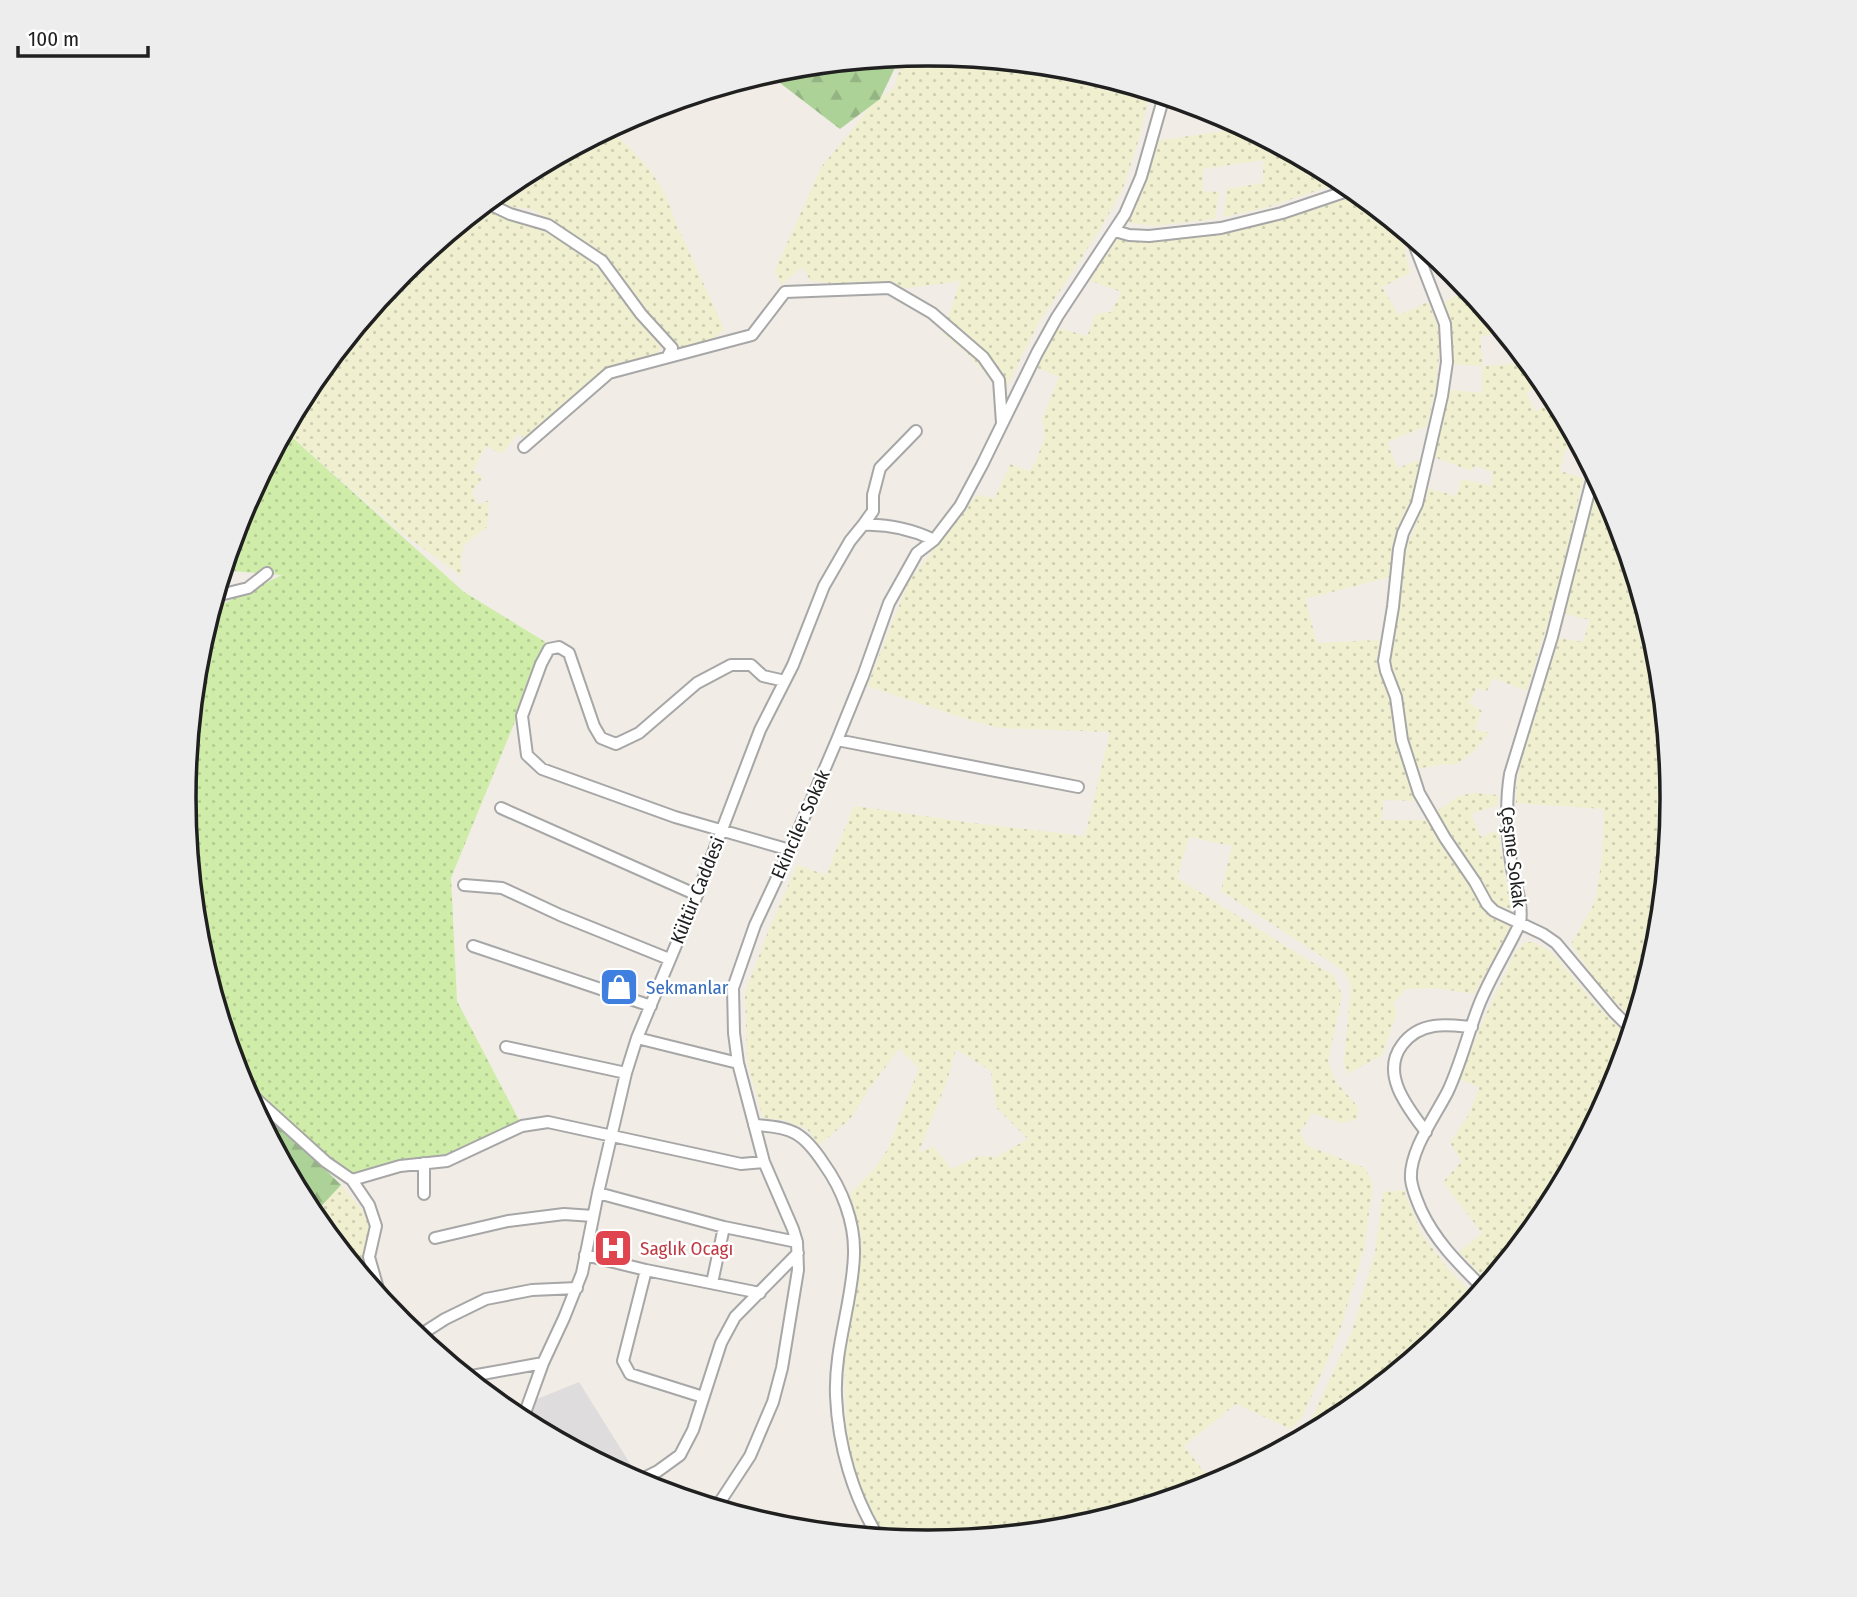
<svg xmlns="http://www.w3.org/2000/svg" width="1857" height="1597" viewBox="0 0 1857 1597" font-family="'Fira Sans Condensed',sans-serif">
	<defs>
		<pattern id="farmland-dots" width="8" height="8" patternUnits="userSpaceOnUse" patternTransform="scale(1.75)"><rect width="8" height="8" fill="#f0f0d0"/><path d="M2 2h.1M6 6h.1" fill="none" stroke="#ceceb2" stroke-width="1.8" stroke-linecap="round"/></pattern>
		<pattern id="grass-dots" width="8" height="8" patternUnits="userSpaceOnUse" patternTransform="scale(1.75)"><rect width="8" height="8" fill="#cfeda9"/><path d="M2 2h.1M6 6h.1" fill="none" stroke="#b1cb91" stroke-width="1.8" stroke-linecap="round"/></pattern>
		<pattern id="forest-firs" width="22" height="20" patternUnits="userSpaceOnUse" patternTransform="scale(1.75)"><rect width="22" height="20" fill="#add298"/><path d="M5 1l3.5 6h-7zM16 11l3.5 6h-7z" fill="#95b483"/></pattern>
	</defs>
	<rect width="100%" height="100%" fill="#f1ece5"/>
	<path fill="#dedcdc" d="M579 1382 644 1486 515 1417 508 1411Z"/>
	<path fill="url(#farmland-dots)" fill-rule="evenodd" d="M929 54 1074 69 1150 92 1139 139 1122 191 1097 234 1038 324 995 410V384L963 350 943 334 960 281 902 289 855 286 811 281 802 267 781 285 775 270 822 166 849 134 869 107 894 88 903 57Z
		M1223 116 1343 182 1265 208 1223 217 1227 189 1263 183V160L1203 169V191L1219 192 1215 219 1153 226 1125 222 1155 141 1224 131Z
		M608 130 628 146 650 170 664 192 676 223 724 329 711 342 672 348 630 292 620 276 585 246 549 219 531 209 512 207 504 208 489 201 515 179Z
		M1355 190 1400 227 1410 273 1382 287 1399 315 1428 302 1438 326 1440 344 1437 382 1427 426 1387 442 1397 468 1420 460 1412 504 1398 530 1390 577 1305 599 1317 643 1381 640 1379 660 1380 673 1388 687 1396 740 1416 801 1383 800 1382 820H1427L1463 871 1487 912 1511 926 1474 994 1438 988 1406 989 1393 1003 1397 1012 1382 1055 1347 1074 1344 1063 1351 984 1343 970 1221 891 1232 846 1189 837 1177 878 1334 976 1342 995 1328 1062 1337 1083 1358 1107 1357 1119 1341 1123 1312 1113 1300 1133 1308 1146 1365 1168 1373 1184 1364 1249 1340 1330 1303 1416 1291 1429 1236 1404 1184 1446 1214 1485 1073 1529 928 1543 886 1539 878 1526 860 1487 851 1459 846 1431 844 1350 854 1300 861 1249V1235L850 1194 874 1169 888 1149 919 1068 899 1049 869 1089 850 1119 819 1145 807 1129 783 1120 763 1118 747 1062 745 992 770 927 797 865 826 875 854 806 972 823 1085 836 1110 732 1000 728 963 718 867 686 909 581 976 495 995 498 1010 464 1029 471 1035 463 1045 437 1042 419 1059 377 1032 366 1055 327 1087 336 1096 314 1111 312 1122 292 1088 280 1116 235 1201 231ZM956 1049 991 1071 996 1107 1028 1139 996 1157 979 1156 952 1169 933 1146 918 1154 947 1081Z
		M485 204 529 214 548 225 600 263 625 294 636 317 661 347 657 355 641 360 620 362 598 384 526 439 517 434 503 453 497 452 486 446 473 470 483 477 472 493 478 505 489 500 487 527 464 545 461 563 462 576 402 533 285 431 310 385 403 272Z
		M1469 289 1505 333 1480 336 1483 366 1514 364 1512 343 1545 382 1526 393 1536 411 1556 401 1584 453 1565 449 1560 471 1583 478 1563 572 1527 691 1493 678 1487 691 1477 688 1469 703 1482 711 1475 729 1489 733 1475 750 1456 765 1444 764 1416 769 1407 742 1390 661 1402 564 1405 550 1421 513 1427 488 1456 496 1462 479 1491 486 1493 472 1475 466 1471 471 1434 457 1449 390 1482 393V366L1451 364 1442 303Z
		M1598 480 1616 514 1659 654 1673 799 1658 944 1635 1022 1596 981 1571 944 1595 902 1602 858 1604 809 1516 803V789L1522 757 1559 638 1583 642 1590 620 1563 613Z
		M1472 793 1498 795V805L1471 814 1481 837 1498 830 1507 885 1511 899V909L1498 906 1489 900 1457 842 1434 813 1459 796Z
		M1525 942H1534L1552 952 1590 998 1630 1039 1616 1084 1547 1212 1489 1283 1459 1252 1482 1233 1443 1182 1462 1161 1450 1143 1469 1114 1479 1087 1459 1079 1485 1016 1516 951Z
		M341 1185 376 1226 362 1276 313 1215Z
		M1404 1190 1421 1233 1446 1266 1476 1299 1454 1325 1342 1418 1298 1441 1313 1416 1351 1334 1375 1253 1383 1192Z"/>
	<path fill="url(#grass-dots)" d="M285 431 464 592 547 643 451 878 457 1001 522 1126 447 1161 352 1180 238 1074 198 943 184 798 199 653 212 609 282 575 232 571 223 574 241 513Z"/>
	<path fill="url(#forest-firs)" d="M900 57 880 99 840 129 767 73 784 68Z
		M245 1090 341 1185 313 1215 309 1212Z"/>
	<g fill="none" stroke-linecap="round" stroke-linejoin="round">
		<g stroke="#a7a7a7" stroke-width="14">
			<path id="minor" d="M487 203 510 214 548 225 602 261 641 314 672 348 668 356
				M1115 231 1129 235 1149 236 1221 228 1282 213 1353 189
				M1411 236 1445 324 1447 362 1442 396 1417 504 1403 533 1399 549 1393 607 1384 661 1386 671 1396 697 1402 740 1419 793 1445 838 1475 882 1487 904 1494 911 1543 934 1556 943 1614 1012 1632 1030
				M524 447 609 373 752 335 785 292 889 288 932 313 983 357 999 380 1002 423
				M863 525 873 511V495L880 468 916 431
				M216 596 248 588 267 573
				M785 681 763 676 751 665H731L697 683 639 733 616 744 601 738 594 726 569 653 559 647 549 649 541 664 522 716 527 755 542 769 675 817 790 850
				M837 740 1078 787
				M501 808 697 895
				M464 885 502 888 560 915 669 959
				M473 946 651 1006
				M637 1038 738 1063
				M506 1047 626 1073
				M242 1086 326 1162 352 1180 400 1166 447 1161 522 1126 548 1122 741 1164 764 1162
				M754 1125C792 1127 803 1132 824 1164 842 1189 855 1222 854 1254 853 1301 834 1347 836 1396 838 1445 853 1497 879 1538
				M1426 1132C1408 1108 1380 1074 1402 1045 1410 1034 1421 1028 1434 1026 1446 1024 1460 1026 1472 1027
				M424 1163V1194
				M352 1180 369 1205 376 1226 369 1257 381 1299
				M598 1193 724 1227 797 1242
				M435 1238 508 1221 564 1214 593 1216
				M585 1255 646 1270 760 1293
				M646 1270 623 1361 630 1374 703 1397
				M712 1283 724 1227
				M1484 1289C1459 1264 1436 1242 1421 1210 1417 1200 1412 1190 1411 1179 1409 1151 1436 1115 1448 1091 1461 1063 1468 1033 1479 1005 1490 977 1507 951 1520 923 1523 905 1516 887 1512 869 1507 837 1505 805 1510 774L1552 637 1594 472
				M417 1337 445 1319 486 1299 532 1290 577 1288
				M466 1377 543 1363
				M522 1421 543 1363 564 1318 582 1273 598 1193 626 1073 637 1038 697 895 760 730 793 665 824 586 850 541 863 525C887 524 913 530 934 540
				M636 1482 658 1471 680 1455 693 1430 721 1343 735 1317 798 1253
				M716 1508 750 1456 773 1402 782 1368 798 1270 797 1242 793 1229 764 1162 738 1063 734 1033 733 988 755 925 790 850 837 740 863 676 889 603 917 553 934 540 960 506 982 465 1037 353 1057 317 1125 214 1141 177 1164 96"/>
		</g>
		<use href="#minor" stroke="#fff" stroke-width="10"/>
	</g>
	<defs>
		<g id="shop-square" transform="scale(2.0125)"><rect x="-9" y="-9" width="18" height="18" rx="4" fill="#3f7fe0" stroke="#fff"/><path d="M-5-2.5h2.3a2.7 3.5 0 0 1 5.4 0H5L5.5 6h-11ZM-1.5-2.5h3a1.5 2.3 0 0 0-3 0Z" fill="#fff"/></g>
		<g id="hospital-square" transform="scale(2.0125)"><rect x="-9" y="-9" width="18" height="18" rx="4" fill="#e0444e" stroke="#fff"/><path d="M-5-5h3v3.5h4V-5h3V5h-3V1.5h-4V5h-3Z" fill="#fff"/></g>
	</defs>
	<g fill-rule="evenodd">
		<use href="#shop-square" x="619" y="987"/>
		<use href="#hospital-square" x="613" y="1248"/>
	</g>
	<g text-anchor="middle" stroke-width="5" stroke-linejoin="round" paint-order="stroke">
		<g font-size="19" fill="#202020" stroke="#fff">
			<text transform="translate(800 824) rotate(-66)" y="7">Ekinciler Sokak</text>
			<text transform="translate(1514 857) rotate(83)" y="7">Çeşme Sokak</text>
			<text transform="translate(697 890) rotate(-68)" y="7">Kültür Caddesi</text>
		</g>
		<g font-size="19" fill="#366cbe" stroke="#fff" text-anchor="start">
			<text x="646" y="994">Sekmanlar</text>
		</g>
		<g font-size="19" fill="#be3a42" stroke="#fff" text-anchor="start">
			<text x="640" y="1255">Saglık Ocagı</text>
		</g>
	</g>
	<path d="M0 0H1857V1597H0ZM196 798a732 732 0 1 1 1464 0a732 732 0 1 1-1464 0Z" fill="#ededed" fill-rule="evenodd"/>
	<path fill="none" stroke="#202020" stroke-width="3.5" d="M196 798a732 732 0 1 1 1464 0a732 732 0 1 1-1464 0Z"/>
	<path d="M18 46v10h130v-10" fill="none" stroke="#202020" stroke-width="3.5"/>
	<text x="28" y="46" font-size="21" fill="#202020" stroke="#ffffff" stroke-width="5" paint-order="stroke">100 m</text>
</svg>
